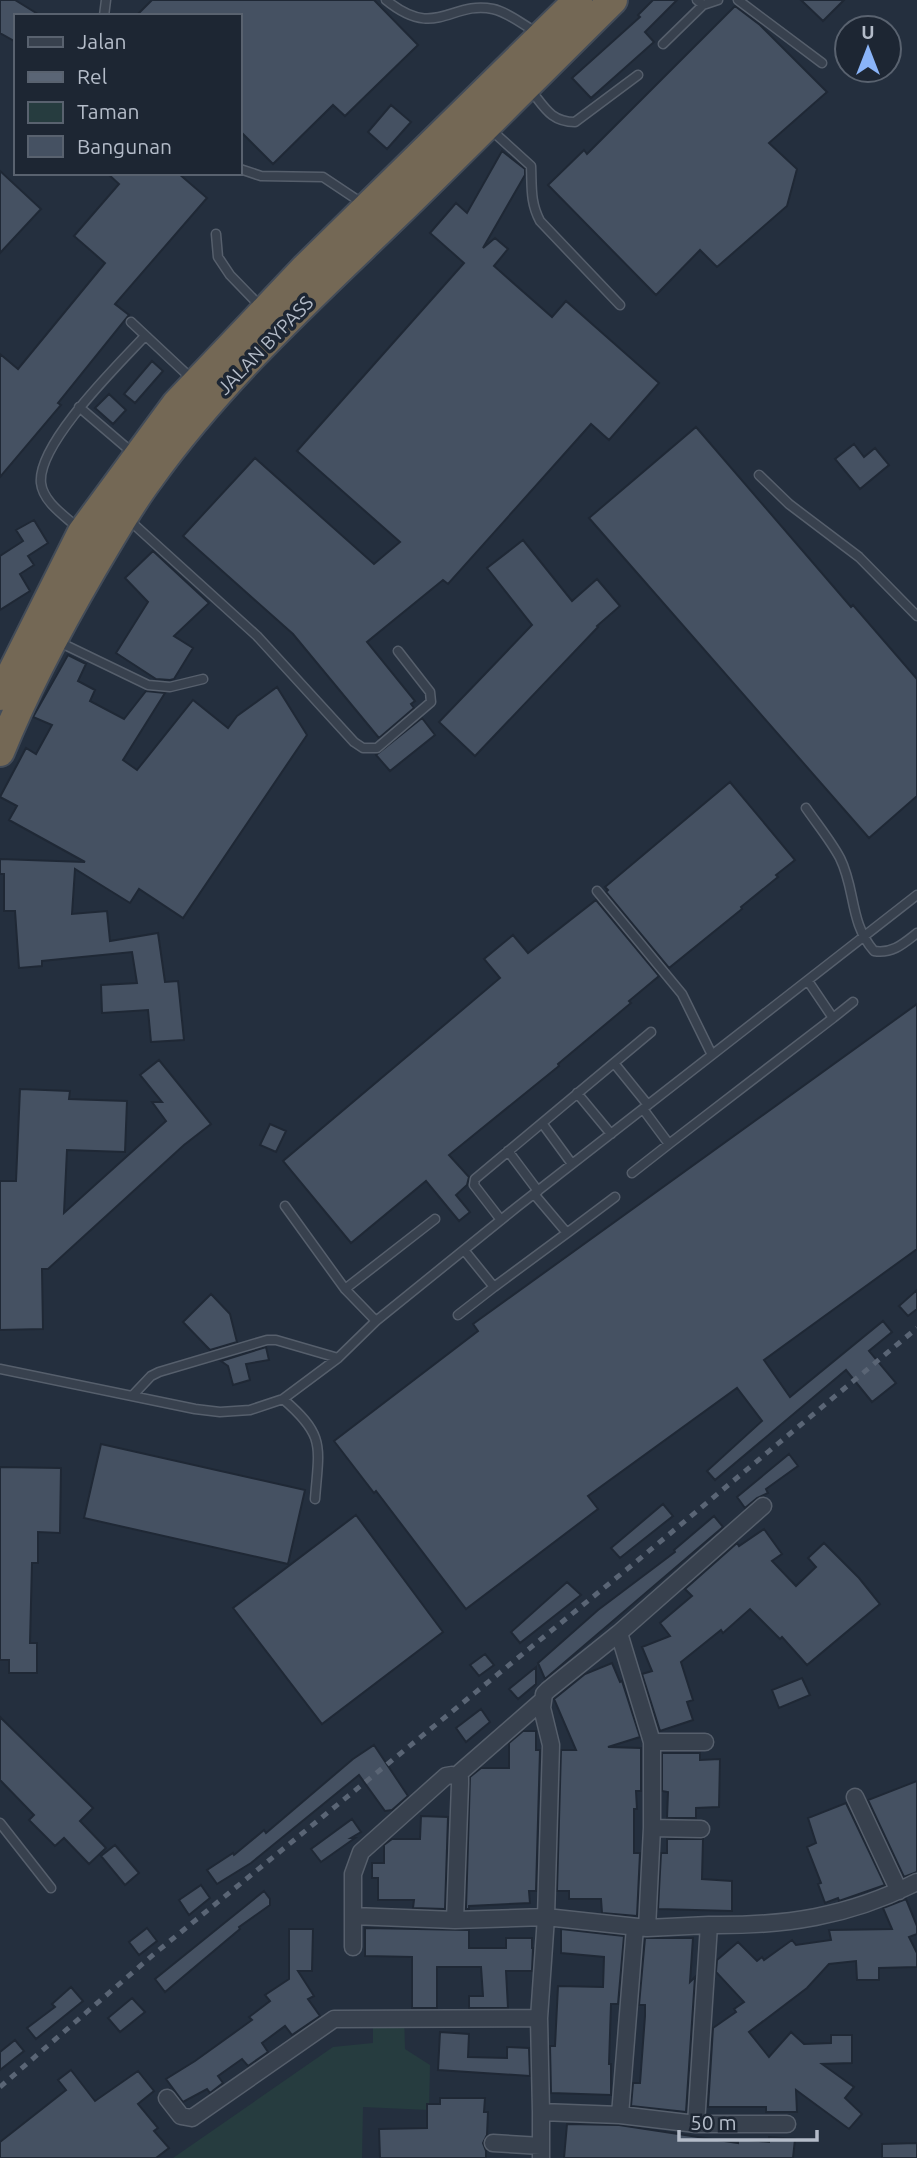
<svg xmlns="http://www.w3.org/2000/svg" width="917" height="2158" viewBox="0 0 917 2158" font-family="Ubuntu,sans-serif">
	<rect width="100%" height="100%" fill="#242f3e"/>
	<path fill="#263c3f" d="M373 2013H404L405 2049 430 2065 429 2110 363 2107 362 2158H173L333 2047 373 2043Z"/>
	<path fill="#455162" stroke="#1f2835" stroke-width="2" d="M0 0H15L41 16H16V42L0 33Z
		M152 0H374L418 45 345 116 333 105 273 164 240 131V16H136Z
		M653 0H677L645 32 654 42 591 98 572 78 640 17 638 15Z
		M801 0H844L823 21Z
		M735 6 760 25 827 92 769 143 797 169 787 206 717 267 700 250 656 295 548 185 584 150 587 154Z
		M391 105 411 122 387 149 368 132Z
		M502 151 525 169V175L483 248 495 238 508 249 494 266 552 317 566 301 659 383 609 440 591 424 448 584 443 580 367 642 415 701 411 704 414 708 379 738 293 634 183 536 255 458 374 564 400 542 297 451 464 263 430 233 456 203 467 213Z
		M0 171 41 209 0 253Z
		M107 173H178L207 198 115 304 129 315 58 403 61 405 0 477V354L18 369 105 263 74 236 119 184Z
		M152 361 163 371 135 403 124 394Z
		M109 394 126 410 113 424 95 408Z
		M696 427 851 607 853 605 917 679V796L869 838 589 518Z
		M854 444 864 457 875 448 889 465 860 489 835 459Z
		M34 520 48 543 28 556 34 565 20 574 30 591 0 610V556L23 541 16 530Z
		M523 540 572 601 597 579 620 606 597 626 598 627 475 756 439 722 532 625 487 568Z
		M153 551 209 603 174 636 193 648 174 679 170 680 156 679 116 653 148 602 125 578Z
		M68 655 86 664 78 681 95 690 90 701 124 719 146 691 165 693 123 760 137 770 193 700 228 728 237 716 277 687 307 735 183 918 139 889 130 903 75 869 72 914 107 911 110 941 158 933 165 982 178 981 184 1040 151 1042 148 1010 102 1013 101 985 137 983 132 952 42 961V966L19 968 15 911H4V874H0V859L85 862 9 820 17 806 0 797 26 748 36 754 52 725 33 717Z
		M422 718 435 735 390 771 376 755Z
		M730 782 795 860 776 875 778 877 741 907 742 909 669 968 606 892 608 890 605 887Z
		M596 900 659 976 629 1001 631 1003 558 1064 559 1066 449 1155 469 1177 467 1185 456 1195 470 1212 459 1221 426 1181 351 1243 283 1161 500 978 484 959 513 935 528 953Z
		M917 1004V1249L764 1360 790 1397 883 1321 892 1332 869 1351 896 1383 872 1402 846 1370 715 1480 707 1471 762 1421 737 1388 588 1496 598 1509 466 1609 376 1491 374 1493 334 1441 478 1331 473 1324Z
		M159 1060 211 1124 184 1145 48 1269H42L43 1329 0 1330V1181H16L20 1089 70 1091 69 1099 127 1101 125 1152 67 1150 64 1213 166 1121 152 1102H162L140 1075Z
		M270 1124 286 1131 276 1152 260 1145Z
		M917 1290V1309L908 1316 899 1306Z
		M211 1294 230 1314 237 1342 210 1350 183 1322Z
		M266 1347 269 1360 246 1364 250 1380 233 1385 228 1366 221 1361Z
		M101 1444 305 1490 288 1564 84 1518Z
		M789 1454 798 1466 766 1489 768 1493 757 1498 745 1508 737 1497Z
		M0 1467 61 1468 60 1533 38 1532V1563H32L30 1643H37V1673H9V1660H0Z
		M663 1504 673 1516 620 1558 611 1548Z
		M356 1515 443 1632 322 1724 233 1608Z
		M714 1516 723 1527 545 1679 538 1663 598 1610 675 1552 674 1550Z
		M764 1529 782 1554 772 1561 796 1586 816 1567 808 1558 824 1543 859 1578 880 1604 807 1665 782 1637 780 1639 750 1609 723 1633 721 1630 681 1662 693 1700 687 1702 693 1720 660 1731 642 1674 652 1671 642 1647 670 1636 660 1623 692 1596 685 1589 737 1543 739 1546Z
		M567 1582 581 1595 520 1643 511 1632Z
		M485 1654 494 1665 479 1676 470 1665Z
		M612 1663 620 1682 622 1681 640 1737 608 1747 641 1748V1791H636L637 1809H634V1853H640L637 1916 602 1913 601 1899H569V1891H557L561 1750H576L554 1699 585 1674Z
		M536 1667V1684L518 1699 509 1689Z
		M802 1678 810 1695 779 1708 772 1690Z
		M481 1709 490 1722 466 1742 456 1728Z
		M0 1717 93 1808 80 1821 106 1848 89 1864 64 1838 55 1846 29 1820 34 1815 0 1780Z
		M523 1731H536V1750H540L536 1891H529L530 1903 469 1906V1909H466L470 1777 481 1768H509V1743Z
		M374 1745 408 1796 392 1810 385 1811 359 1775 251 1863 217 1884 207 1870 233 1853 234 1855 264 1830 266 1833 353 1759Z
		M662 1753H700V1760L720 1759 719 1807 696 1808V1818H667L668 1792 662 1791Z
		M917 1781V1872L904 1877 868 1800Z
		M846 1803 885 1885 839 1901 838 1898 825 1903 818 1884 821 1883 807 1847 816 1843 808 1818Z
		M421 1816 448 1817 445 1909 413 1908 414 1900H378V1878H372V1863H384V1845L392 1839H420Z
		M352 1819 361 1832 351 1838H355L321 1862 311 1849Z
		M667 1839H703L702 1879 732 1881V1911L658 1909 661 1853H667Z
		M115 1845 139 1873 125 1885 101 1856Z
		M201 1885 210 1898 189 1915 179 1900Z
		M264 1891 270 1899V1905L239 1927 240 1929 165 1992 155 1979Z
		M906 1899 917 1926V1934L909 1937 917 1953V1967L879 1968V1980H857L856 1961 829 1964 807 1988 749 2032 769 2057 791 2032 804 2044 831 2043V2035H852V2063L822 2064 854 2087 845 2098 862 2114 849 2129 796 2090 797 2112H766V2107H708L713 2028 736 2012 734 2009 744 2002 716 1972 717 1960 738 1942 757 1961 762 1957 764 1960 792 1940 796 1945 831 1940 829 1930 892 1929 883 1908Z
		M147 1928 157 1941 139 1955 129 1942Z
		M365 1928 469 1930V1948H506V1938H532V1948H533L532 1971H506L508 2008H469V1996H483L481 1967H437V2008H412V1957L365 1956Z
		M289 1929H313L312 1971H298L314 1996 308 1999 320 2016 292 2035 285 2026 262 2043 268 2052 248 2066 242 2059 218 2076 223 2083 210 2093 207 2089 183 2102 166 2079 195 2061 252 2020 249 2017 270 2001 265 1995 289 1979Z
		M561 1929 624 1936 618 2004H611L609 2064H611V2095L551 2093 550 2046H555L558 1986 603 1987 604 1957 561 1953Z
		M645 1938H693L690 1982 695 1977 686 2112 631 2106 633 2083H640L645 2016V2005H639Z
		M71 1987 83 2001 36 2039 27 2028 55 2007 52 2004Z
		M132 1998 145 2012 120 2032 108 2018Z
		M440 2032 469 2034 468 2057 507 2058V2047L529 2048 530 2076 438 2070Z
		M15 2040 24 2051 0 2070V2052Z
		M71 2070 95 2101 138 2071 154 2091 138 2104 158 2128 154 2131 169 2148 156 2158H0V2142L66 2090 58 2080Z
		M440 2098H485L484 2112H488L487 2135 483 2143 486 2151V2158H380L379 2129 427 2128V2104H440Z
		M567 2124 619 2125 738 2143V2139L769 2142V2137L795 2139 793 2158H564Z
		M917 2143V2158H882V2144Z"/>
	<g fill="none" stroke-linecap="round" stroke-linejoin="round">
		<g stroke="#565f6c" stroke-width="11">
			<path id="lane" d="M386 0C436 41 451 0 493 9 508 12 523 25 536 32
				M697 0 703 5 718 0
				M738 0 822 63
				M104 16 106 0
				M663 44 703 5
				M529 88C544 106 550 122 575 122L638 75
				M489 128 531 166C532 187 530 202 540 221L620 305
				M240 169 261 176 323 177 362 203
				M216 234 218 257 230 275 262 308
				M131 322 193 380
				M79 407 134 454
				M759 475 789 504 859 557 917 616
				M129 520 257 636 354 742 363 748H377L431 702 430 692 398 651
				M78 528C65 516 43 502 41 483 37 444 118 365 145 336
				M59 642 148 685 170 687 203 679
				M806 808C817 824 831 841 840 858 856 890 849 922 874 951 892 954 903 944 917 933
				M597 891 682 994 712 1055
				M833 1018 853 1002
				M614 1063 648 1105
				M577 1093 611 1134
				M643 1109 669 1144 833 1018 808 981
				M542 1123 572 1164
				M508 1151 538 1191
				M632 1173 669 1144
				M285 1206 345 1289 376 1321
				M501 1220 474 1185 475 1179 651 1032
				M567 1233 615 1197
				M464 1250 494 1287 567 1233 534 1194
				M345 1289 435 1219
				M458 1315 494 1287
				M0 1369 195 1409 220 1412 250 1410 283 1399 338 1358 376 1321 517 1207 917 895
				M133 1395 151 1376 159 1372 267 1340H276L338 1358
				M283 1399C326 1436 319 1446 315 1499
				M0 1823 51 1888"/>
		</g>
		<g stroke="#565f6c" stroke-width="19">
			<path id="street" d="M652 1742H705
				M456 1776 543 1700
				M855 1797 899 1891
				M652 1828 701 1829
				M353 1916V1947
				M455 1920 460 1784V1778L452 1775 446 1776 361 1852 353 1874V1916L455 1920 546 1917 647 1928 709 1925
				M647 1928 652 1828V1742L619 1633 763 1506
				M167 2098 181 2116 192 2118 334 2019 539 2018
				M541 2112 539 2018 546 1917 551 1745 542 1708 544 1694 548 1690 619 1633
				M620 2115 635 1927
				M696 2124 709 1925C785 1926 848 1917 917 1882
				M493 2143 541 2146
				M541 2158V2112L620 2115 696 2124H787"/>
		</g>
		<g stroke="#434c59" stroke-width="32">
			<path id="highway" d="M0 696 82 532 176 404 305 268 578 0
				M0 752C26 688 58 628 93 568 111 538 128 507 149 479 219 381 309 299 395 216 468 145 540 72 613 0"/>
		</g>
		<use href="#lane" stroke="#38414e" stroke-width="8"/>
		<use href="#street" stroke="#38414e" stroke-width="16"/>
		<use href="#highway" stroke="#746855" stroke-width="28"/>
		<path stroke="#5a6575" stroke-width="5" stroke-dasharray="7 7" stroke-linecap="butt" d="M0 2087 154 1954 637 1561 917 1328"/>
	</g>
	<g text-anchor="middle" stroke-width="7" stroke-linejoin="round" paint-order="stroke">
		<g font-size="19" fill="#b4bcc9" stroke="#1d2633">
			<text transform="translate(265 345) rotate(-46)" y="7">JALAN BYPASS</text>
		</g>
	</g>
	<rect x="14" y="14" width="228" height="161" fill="#1d2633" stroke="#59626f" stroke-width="2"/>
	<rect x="28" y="37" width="35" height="10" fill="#38414e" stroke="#59626f" stroke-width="2"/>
	<text x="77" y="49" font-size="21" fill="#b4bcc9">Jalan</text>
	<rect x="28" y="72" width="35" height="10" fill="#5a6575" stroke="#59626f" stroke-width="2"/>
	<text x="77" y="84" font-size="21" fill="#b4bcc9">Rel</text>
	<rect x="28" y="102" width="35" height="21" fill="#263c3f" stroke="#59626f" stroke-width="2"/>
	<text x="77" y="119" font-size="21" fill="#b4bcc9">Taman</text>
	<rect x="28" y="136" width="35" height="21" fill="#455162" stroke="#59626f" stroke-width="2"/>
	<text x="77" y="154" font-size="21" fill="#b4bcc9">Bangunan</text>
	<g transform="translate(868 49)"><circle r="33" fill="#1d2633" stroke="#59626f" stroke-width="2"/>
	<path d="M0-5L12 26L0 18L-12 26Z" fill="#8ab4f8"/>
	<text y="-10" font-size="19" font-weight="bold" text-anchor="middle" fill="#b4bcc9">U</text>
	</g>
	<path d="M679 2130v10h138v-10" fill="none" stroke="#b4bcc9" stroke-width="3.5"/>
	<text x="690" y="2130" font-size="21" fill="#b4bcc9" stroke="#1d2633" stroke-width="5" paint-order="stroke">50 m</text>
</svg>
